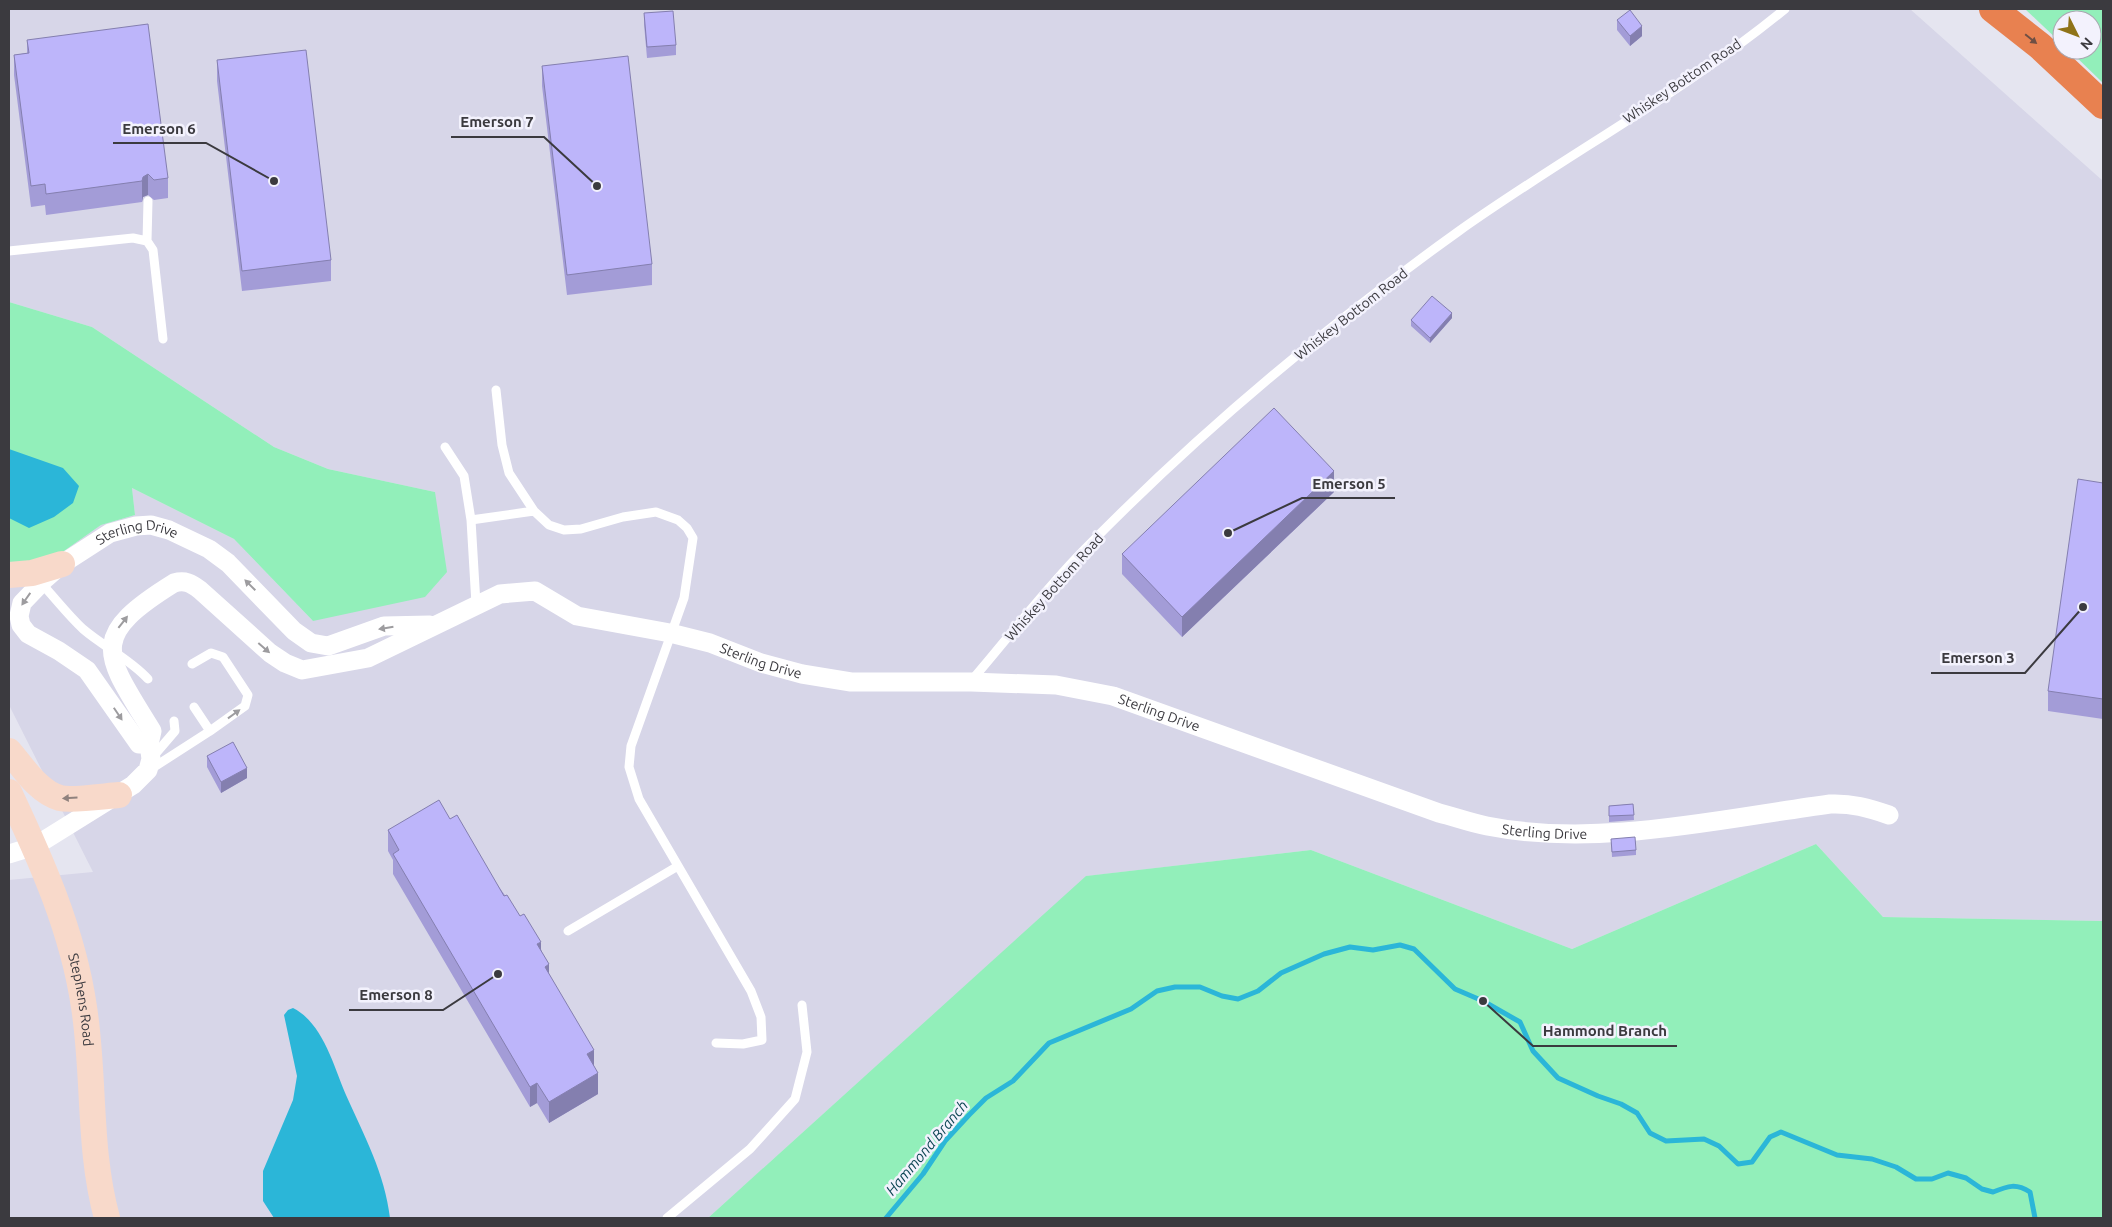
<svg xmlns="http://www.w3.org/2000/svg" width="2112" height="1227" viewBox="0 0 2112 1227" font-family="Ubuntu,sans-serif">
	<rect width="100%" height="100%" fill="#e5e5f0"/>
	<path fill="#d7d6e8" d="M9 9H1910L2103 181V921L1883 917 1816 844 1572 949 1311 850 1087 876 708 1218H9V880L93 872 9 705V569L64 551 101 525 135 515 132 488 234 539 313 621 435 492 328 469 274 447 92 327 9 302Z"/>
	<path fill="#92efba" d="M2025 9H2103V83L2069 50H2092V20H2062V44Z
		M9 302 92 327 274 447 328 469 435 492 447 572 425 597 313 621 234 539 132 488 135 515 101 525 64 551 37 565 9 569Z
		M1816 844 1883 917 2103 921V1218H708L1086 876 1311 850 1572 949Z"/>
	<path fill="#2bb6d8" d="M9 449 63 468 79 486 73 503 54 517 29 528 9 518Z
		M293 1008C323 1023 334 1067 346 1095 364 1135 385 1174 390 1218H274L263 1201V1171L293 1100 297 1076 284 1015 288 1010Z"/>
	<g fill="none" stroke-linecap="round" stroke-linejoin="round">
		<path stroke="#2bb6d8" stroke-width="5" d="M886 1218 923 1174 945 1141 969 1115 986 1098 1013 1081 1049 1043 1131 1009 1157 991 1175 987H1200L1222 996 1238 999 1258 991 1281 973 1324 954 1350 947 1373 950 1400 945 1414 949 1455 989 1483 1001 1520 1022 1533 1051 1558 1078 1598 1096 1621 1104 1637 1113 1650 1133 1666 1141 1704 1139 1719 1146 1738 1164 1752 1162 1770 1137 1781 1132 1837 1155 1872 1159 1896 1167 1916 1179H1932L1948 1173 1966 1178 1982 1189 1993 1192C2008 1186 2016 1183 2030 1192L2035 1218"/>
		<path stroke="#fff" stroke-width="9" d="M147 241 148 201
			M9 251 133 238 147 241 153 250 163 339
			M496 390 502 445 509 473 534 511 549 525 564 530 581 529 623 517 656 512 678 520 687 528 693 538 684 598 631 746 629 767 639 799 751 991 761 1017 762 1040 743 1044 716 1043
			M445 447 464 476 471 520 476 604
			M471 520 534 511
			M41 583C55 598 68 615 83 629 104 647 130 659 148 679
			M192 664 211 653 223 657 248 695 245 706 210 731 194 707
			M971 681C1008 638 1043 592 1082 552 1197 434 1325 327 1459 231 1566 155 1684 92 1785 9
			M151 759 175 731 174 721
			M151 769 210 731
			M568 931 678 866
			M667 1218 750 1149 795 1099 807 1052 802 1005"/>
		<g stroke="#fff" stroke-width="19">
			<path id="s1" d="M149 744H139L87 670 59 651 28 634 21 625 19 616 22 603 46 578 62 564 110 533 136 526 151 525 169 530 209 549 228 563 294 631 311 643 328 646 384 626 430 625"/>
			<path id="s2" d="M9 854 35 846 133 785 148 770 151 759 149 744 152 731C104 653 87 637 174 583 185 580 191 583 200 590L270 653 285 663 302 670 368 658 500 594 535 591 577 616 670 633 710 643 761 663 802 674 851 682H971L1056 685 1113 696 1439 813C1455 817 1471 823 1487 826 1598 848 1719 819 1830 804 1851 803 1869 808 1889 815"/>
		</g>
		<g stroke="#f8d9ca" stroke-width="26">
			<path d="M9 575 32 573 62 564"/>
			<path d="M9 751C22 766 39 793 60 798 71 801 105 796 119 795"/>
			<path id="s3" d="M9 792C41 860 73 931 84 1007 95 1077 88 1149 107 1218"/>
		</g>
		<path stroke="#e88150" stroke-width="28" d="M1993 9 2040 46 2103 105"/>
	</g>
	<path fill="#a39cd7" d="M644 13 676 45V55L647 58 644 24Z
		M1617 20 1642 36 1630 46 1617 30Z
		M27 40 168 178V198L154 200 148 195 143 197 142 202 46 215 45 205 31 207 14 75V55L27 53Z
		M217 60 331 260V281L242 291 217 81Z
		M542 66 652 264V285L567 295 542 86Z
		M1452 318 1430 343 1411 326V320Z
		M2103 483V719L2048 711V691Z
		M1334 492 1182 637 1122 574V554Z
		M207 756 247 778 221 793 207 767Z
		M1633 804 1634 820 1609 822V806Z
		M450 819 520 916 541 949 549 974 594 1066 598 1094 549 1123 537 1103 530 1107 393 874V860L388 851V830Z
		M1611 839 1636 850V855L1612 857Z"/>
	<path fill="#847faf" d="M1642 26V36L1630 46V36Z
		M148 174V195L143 197 142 202V181L143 177Z
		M1452 313V318L1430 343V338Z
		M1334 471V492L1182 637V617Z
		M247 768V778L221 793V782Z
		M541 942V962L537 944Z
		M549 964V984L545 967Z
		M594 1050V1070L587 1054Z
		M598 1073V1094L549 1123V1102Z
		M537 1083V1103L530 1107V1087Z"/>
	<path fill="#bdb5fa" stroke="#847faf" d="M1630 10 1642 26 1630 36 1617 20Z
		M673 11 676 45 647 47 644 13Z
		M148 24 168 178 154 180 148 174 143 177 142 181 46 194 45 184 31 186 14 55 29 53 27 40Z
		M306 50 331 260 242 271 217 60Z
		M628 56 652 264 567 275 542 66Z
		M1432 296 1452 313 1430 338 1411 320Z
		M1274 408 1334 471 1182 617 1122 554Z
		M2078 479 2103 483V699L2048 691Z
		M233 742 247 768 221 782 207 756Z
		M439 800 450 819 457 815 504 896 507 895 520 916 524 914 541 942 537 944 549 964 545 967 594 1050 587 1054 598 1073 549 1102 537 1083 530 1087 393 854 399 850 388 830Z
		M1633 804 1634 815 1609 816V806Z
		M1635 837 1636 850 1612 852 1611 839Z"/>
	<defs><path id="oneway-solid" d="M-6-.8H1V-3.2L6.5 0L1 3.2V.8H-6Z" transform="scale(1.25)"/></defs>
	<use fill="#6f4f44" href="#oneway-solid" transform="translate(2031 39) rotate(39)"/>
	<g fill="#9d9c9f">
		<use href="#oneway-solid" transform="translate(250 585) rotate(-135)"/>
		<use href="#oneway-solid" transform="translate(26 599) rotate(125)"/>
		<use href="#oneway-solid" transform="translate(123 622) rotate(-52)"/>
		<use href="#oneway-solid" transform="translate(386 628) rotate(171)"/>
		<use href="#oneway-solid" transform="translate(264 648) rotate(41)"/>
		<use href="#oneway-solid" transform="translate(118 714) rotate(56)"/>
		<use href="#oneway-solid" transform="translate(234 714) rotate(-36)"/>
	</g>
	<use fill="#90827e" href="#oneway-solid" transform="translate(70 798) rotate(177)"/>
	<g text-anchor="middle" stroke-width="5" stroke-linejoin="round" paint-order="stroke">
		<g font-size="14" fill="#3b3a3f" stroke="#f3f2fd">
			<text transform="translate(1682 81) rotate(-34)" y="5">Whiskey Bottom Road</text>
			<text transform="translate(1351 314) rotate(-38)" y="5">Whiskey Bottom Road</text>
			<text dy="5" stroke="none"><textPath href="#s1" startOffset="344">Sterling Drive</textPath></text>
			<text transform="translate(1054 587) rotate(-48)" y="5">Whiskey Bottom Road</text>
			<text dy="5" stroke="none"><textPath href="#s2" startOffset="1036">Sterling Drive</textPath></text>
			<text dy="5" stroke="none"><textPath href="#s2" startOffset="1441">Sterling Drive</textPath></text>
			<text dy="5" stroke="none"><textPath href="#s2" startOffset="1846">Sterling Drive</textPath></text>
			<text dy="5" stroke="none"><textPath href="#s3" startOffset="221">Stephens Road</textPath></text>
		</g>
		<g font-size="15" font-style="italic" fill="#0d4654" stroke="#f3f2fd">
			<text transform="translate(927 1148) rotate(-50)" y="5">Hammond Branch</text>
		</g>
	</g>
	<path fill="none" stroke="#3b3a3f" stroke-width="2" d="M597 186L544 137H451M274 181L206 143H113M1228 533L1302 498H1395M2083 607L2025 673H1931M498 974L443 1010H349M1483 1001L1533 1046H1677"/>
	<g fill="#3b3a3f" stroke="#f3f2fd" stroke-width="2">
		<circle cx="597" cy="186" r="5"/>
		<circle cx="274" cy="181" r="5"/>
		<circle cx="1228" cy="533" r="5"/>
		<circle cx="2083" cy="607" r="5"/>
		<circle cx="498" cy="974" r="5"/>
		<circle cx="1483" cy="1001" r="5"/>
	</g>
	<g font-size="15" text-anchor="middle" font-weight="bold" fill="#3b3a3f" stroke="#f3f2fd" stroke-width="5" stroke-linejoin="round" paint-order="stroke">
		<text x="497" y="127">Emerson 7</text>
		<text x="159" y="134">Emerson 6</text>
		<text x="1349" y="489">Emerson 5</text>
		<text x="1978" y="663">Emerson 3</text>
		<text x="396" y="1000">Emerson 8</text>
		<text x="1605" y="1036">Hammond Branch</text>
	</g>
	<rect width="2112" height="1227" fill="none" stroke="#3b3a3f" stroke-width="20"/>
	<g transform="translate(2077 35) rotate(132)"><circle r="24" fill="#f3f2fd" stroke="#a9a8b1"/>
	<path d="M0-4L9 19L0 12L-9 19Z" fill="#8f7318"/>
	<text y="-8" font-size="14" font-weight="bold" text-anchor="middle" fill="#3b3a3f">N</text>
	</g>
</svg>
